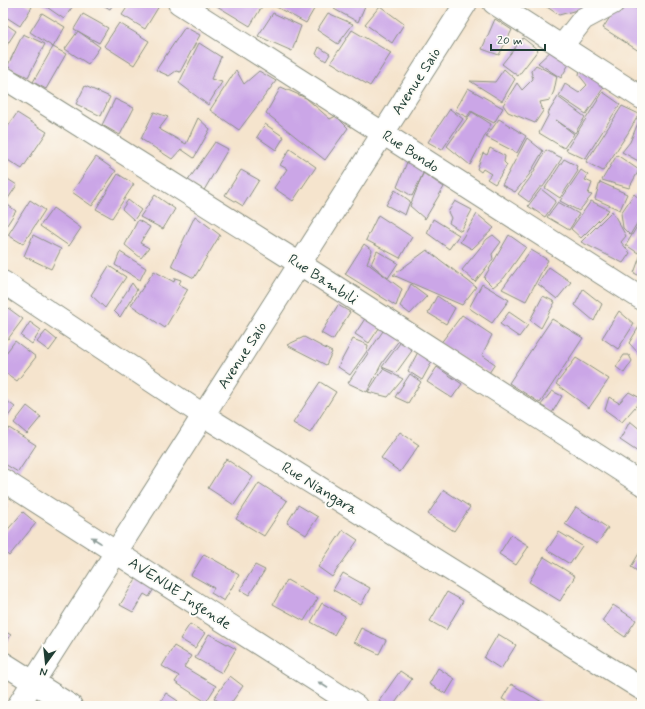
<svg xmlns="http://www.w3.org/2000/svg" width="645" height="709" viewBox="0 0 645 709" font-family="Mynerve,sans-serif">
	<rect width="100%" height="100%" fill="#fdfcf7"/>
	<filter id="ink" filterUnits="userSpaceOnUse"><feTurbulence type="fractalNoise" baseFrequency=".025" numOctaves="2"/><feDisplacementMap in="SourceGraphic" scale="8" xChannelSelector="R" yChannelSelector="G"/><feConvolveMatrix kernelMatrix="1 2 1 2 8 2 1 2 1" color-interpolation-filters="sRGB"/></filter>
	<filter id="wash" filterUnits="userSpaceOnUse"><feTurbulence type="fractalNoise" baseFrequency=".012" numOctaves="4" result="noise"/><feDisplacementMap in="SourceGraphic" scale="16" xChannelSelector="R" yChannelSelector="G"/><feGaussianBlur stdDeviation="0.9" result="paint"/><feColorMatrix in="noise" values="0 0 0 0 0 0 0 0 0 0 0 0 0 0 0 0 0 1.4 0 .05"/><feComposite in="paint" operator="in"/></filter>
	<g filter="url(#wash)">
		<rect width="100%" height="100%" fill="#f5e4cd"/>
		<g id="blocks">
			<path fill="#cba6e7" d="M3 3H25L32 7 20 26 3 15Z
				M41 3H75L64 19Z
				M99 3H114L110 9Z
				M130 3H154L159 6 145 29 122 15Z
				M212 3H261L263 5 250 26Z
				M269 3H315L317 4 306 23Z
				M338 3H361L365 6 358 22 334 9Z
				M541 3H586L584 8 559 15Z
				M619 3H628L642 12V53L603 28Z
				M380 6 404 24 392 43 365 24Z
				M42 13 65 27 53 47 30 32Z
				M273 13 301 26 292 51 258 36Z
				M328 13 353 24 338 44 317 30Z
				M83 14 108 28 99 43 74 29Z
				M495 19 512 30 499 55 482 49Z
				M3 22 16 31 5 48 3 46Z
				M119 23 149 41 134 65 104 46Z
				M185 27 200 35 180 72 176 71 169 76 156 70Z
				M352 30 391 53 370 86 331 62Z
				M78 31 100 47 88 64 65 49Z
				M23 34 45 44 28 77 7 67Z
				M523 38 538 50 518 76 502 64Z
				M199 43 221 57 211 79 222 82 208 105 179 83Z
				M53 47 66 54 46 89 33 82Z
				M319 47 330 54 326 61 316 54Z
				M553 49 569 64 561 78 538 63Z
				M536 65 557 76 554 91 550 100 540 102 543 111 535 123 508 112 503 105 517 83 522 90 533 79 531 71Z
				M504 69 515 79 502 101 470 81 495 82Z
				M580 69 606 84 586 114 559 96 565 84 579 93 587 85 579 75Z
				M236 70 244 84 259 71 276 81 239 130 210 110Z
				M85 86 110 97 101 116 76 104Z
				M281 87 306 98 330 119 336 116 348 128 325 160 266 113Z
				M468 88 503 108 494 123 471 111 467 117 455 111Z
				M603 92 620 104 585 159 566 150Z
				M558 97 585 117 575 133 556 120 574 134 564 148 539 133 549 114 548 113Z
				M115 99 134 108 120 135 102 125Z
				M622 106 639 114 628 133 603 171 586 162Z
				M450 109 463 119 442 150 428 142Z
				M154 112 168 117 159 129 186 144 198 118 210 129 194 158 181 149 172 159 141 139Z
				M472 112 491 124 470 165 447 146Z
				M17 113 47 132 22 169 3 157V134Z
				M641 116 642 117V163L622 152 630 142Z
				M499 119 526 136 517 153 486 137Z
				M265 124 284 137 276 150 257 137Z
				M527 138 543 151 529 175 515 192 502 185Z
				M215 142 228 149 203 192 187 182Z
				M490 148 505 156 504 162 507 165 495 184 487 179 491 174 483 169 481 172 477 169 483 153 487 155Z
				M290 149 316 167 293 201 274 188 287 169 280 165Z
				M546 150 562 158 543 187H540L529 202 518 194 530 178Z
				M617 155 639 170 629 188 602 180Z
				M96 157 116 171 92 206 72 192Z
				M409 157 426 168 412 196 397 187Z
				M564 159 577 166 576 169 578 171 560 198 545 188Z
				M241 170 259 180 243 206 225 195Z
				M581 170 588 175 585 180 592 183 588 194 592 195 579 211 560 201Z
				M423 173 444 187 425 219 410 206Z
				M118 174 134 184 112 218 96 209Z
				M3 176 17 185 5 203 16 211 3 231Z
				M600 182 627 194 620 210 595 199Z
				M541 189 556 201 545 217 528 206Z
				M395 190 410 201 405 215 386 205Z
				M634 194 642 201V215L630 235 623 228 621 213Z
				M155 195 175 209 163 229 140 217Z
				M30 200 45 210 23 244 8 235Z
				M128 200 141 210 134 220 122 209Z
				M455 201 472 210 461 231 449 223 451 218 448 212Z
				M591 201 609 210 581 238 571 229Z
				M558 202 579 214 569 230 547 217Z
				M53 208 81 228 69 246 40 226Z
				M612 211 626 236 621 242 630 253 623 263 581 242Z
				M477 214 494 228 472 249 460 242Z
				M378 215 412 237 400 258 366 240Z
				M195 216 220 235 194 278 171 266Z
				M642 218V245L638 253 626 245Z
				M433 219 459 235 449 249 427 233Z
				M138 220 150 227 140 243 149 248 141 258 125 245Z
				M33 235 61 249 51 269 24 256Z
				M493 235 501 242 492 254 493 259 475 282 462 270 487 239Z
				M509 235 526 247 504 278 493 287 484 278Z
				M364 244 372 250 367 263 402 289 396 306 345 274Z
				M427 250 476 287 462 305 393 275Z
				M531 250 548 260 526 301 502 289Z
				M377 251 398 263 388 278 371 264Z
				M642 251V277L634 273Z
				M120 252 146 268 140 280 115 265Z
				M109 266 126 277 105 308 91 295Z
				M549 267 571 282 557 299 538 284Z
				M154 271 174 282 175 278 181 280 179 284 188 289 165 328 131 305Z
				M132 283 137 290 120 317 114 311Z
				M411 284 427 296 410 314 400 306Z
				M482 284 509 300 492 323 469 308Z
				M583 289 602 304 594 321 575 305Z
				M437 296 455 308 446 324 428 313Z
				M543 296 555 302 541 328 530 320Z
				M338 305 350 312 333 340 321 333Z
				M8 308 23 319 8 339 3 336V314Z
				M619 311 634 324 618 349 602 338Z
				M509 312 528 325 519 337 500 324Z
				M368 314 382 324 369 343 355 334Z
				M462 315 492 335 482 355 495 364 489 373 440 344Z
				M552 319 583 338 540 403 509 383Z
				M30 322 41 330 32 344 21 336Z
				M642 322V357L629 343Z
				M387 325 403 335 382 363 367 392 348 383Z
				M46 331 57 340 49 351 37 342Z
				M304 337 332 352 326 365 287 345Z
				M353 339 368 345 367 351 350 375 338 367Z
				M403 339 414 348 396 373 382 367Z
				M15 341 36 357 17 381 3 371V357Z
				M419 350 434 358 422 380 408 371Z
				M624 355H629L632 361 624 373 616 367Z
				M576 358 609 379 589 408 556 384Z
				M437 367 462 384 452 398 427 382Z
				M383 369 403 379 388 397 368 392Z
				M410 374 421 382 408 403 395 397Z
				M320 382 336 392 310 433 293 423Z
				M552 391 562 396 552 413 540 406Z
				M629 392 642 399 622 422 605 410 609 397 619 403Z
				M3 398 15 407 3 423Z
				M27 406 41 417 27 434 14 423Z
				M630 421 642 431V447L638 452 620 440Z
				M9 428 36 445 18 472 3 463V437Z
				M400 432 419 445 400 472 381 458Z
				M226 459 253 477 234 505 208 488Z
				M259 483 287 501 264 536 236 519Z
				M444 490 470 507 454 531 428 514Z
				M3 502 8 505 3 516Z
				M298 505 318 517 306 535 287 523Z
				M576 507 608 528 597 544 565 524Z
				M23 512 36 523 9 556 3 551V535Z
				M343 530 358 540 332 577 318 567Z
				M559 532 582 546 570 564 547 550Z
				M511 535 529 546 516 565 499 554Z
				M641 550H642V574L631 567Z
				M204 554 227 567H226L239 575 224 601 211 593 214 588 191 575Z
				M544 557 575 576 560 601 529 582Z
				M255 565 265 570 249 595 240 590Z
				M343 573 370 588 361 605 333 590Z
				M137 577 155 587 149 597 144 594 133 612 120 605Z
				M287 580 318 598 304 621 273 604Z
				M447 592 463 601 446 630 430 621Z
				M322 603 345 616 334 635 311 622Z
				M613 605 636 620 625 637 602 621Z
				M190 624 205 633 195 648 180 639Z
				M361 628 386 640 379 654 354 642Z
				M3 630 11 635 3 648Z
				M209 634 236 649 222 673 195 658Z
				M498 634 516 645 501 669 484 658Z
				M174 646 191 656 184 667 216 686 206 702 175 682 179 676 162 666Z
				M438 668 455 679 446 694 429 684Z
				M400 671 412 679 393 706H386L379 701Z
				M230 676 243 686 229 706H225L214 698Z
				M511 684 542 702 540 706H515L502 699Z
				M166 693 178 701 175 706H158Z"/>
		</g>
	</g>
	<g filter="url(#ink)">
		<use href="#blocks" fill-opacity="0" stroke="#8a9080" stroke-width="1"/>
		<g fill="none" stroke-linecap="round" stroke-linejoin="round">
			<g stroke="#8a9080" stroke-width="24">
				<path id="minor" d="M179 3 642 299
					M494 3 642 98
					M562 46 583 19 613 3
					M3 77 300 264 642 484
					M3 282 203 415 642 689
					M3 480 356 706
					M3 663 71 706
					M18 706 466 3"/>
			</g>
			<use href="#minor" stroke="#fff" stroke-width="22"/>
		</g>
		<defs><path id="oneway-solid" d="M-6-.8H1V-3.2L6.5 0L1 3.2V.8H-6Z"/></defs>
		<g fill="#8f9e9a">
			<use href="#oneway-solid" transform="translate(96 540) rotate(-147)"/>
			<use href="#oneway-solid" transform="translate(323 685) rotate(-147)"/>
		</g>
	</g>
	<g text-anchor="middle" stroke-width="4" stroke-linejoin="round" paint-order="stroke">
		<g font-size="15" fill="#1f3d34" stroke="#fdfcf7">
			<text transform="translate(416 81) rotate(-57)" y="5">Avenue Saio</text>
			<text transform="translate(411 151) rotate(33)" y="5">Rue Bondo</text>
			<text transform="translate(323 279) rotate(33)" y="5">Rue Bambili</text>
			<text transform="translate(242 355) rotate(-57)" y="5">Avenue Saio</text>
			<text transform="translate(320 488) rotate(32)" y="5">Rue Niangara</text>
			<text transform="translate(180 593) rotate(33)" y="5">AVENUE Ingende</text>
		</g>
	</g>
	<rect width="645" height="709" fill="none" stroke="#fdfcf7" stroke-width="16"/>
	<g transform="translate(46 663) rotate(195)" stroke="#fdfcf7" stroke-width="3" paint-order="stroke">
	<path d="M0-3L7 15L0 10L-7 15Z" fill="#1f3d34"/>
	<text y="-6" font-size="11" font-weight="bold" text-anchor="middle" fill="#1f3d34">N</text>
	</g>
	<path d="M491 44v6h54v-6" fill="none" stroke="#1f3d34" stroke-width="2"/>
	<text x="497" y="44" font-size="12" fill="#1f3d34" stroke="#fdfcf7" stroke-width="3" paint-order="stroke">20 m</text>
</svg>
